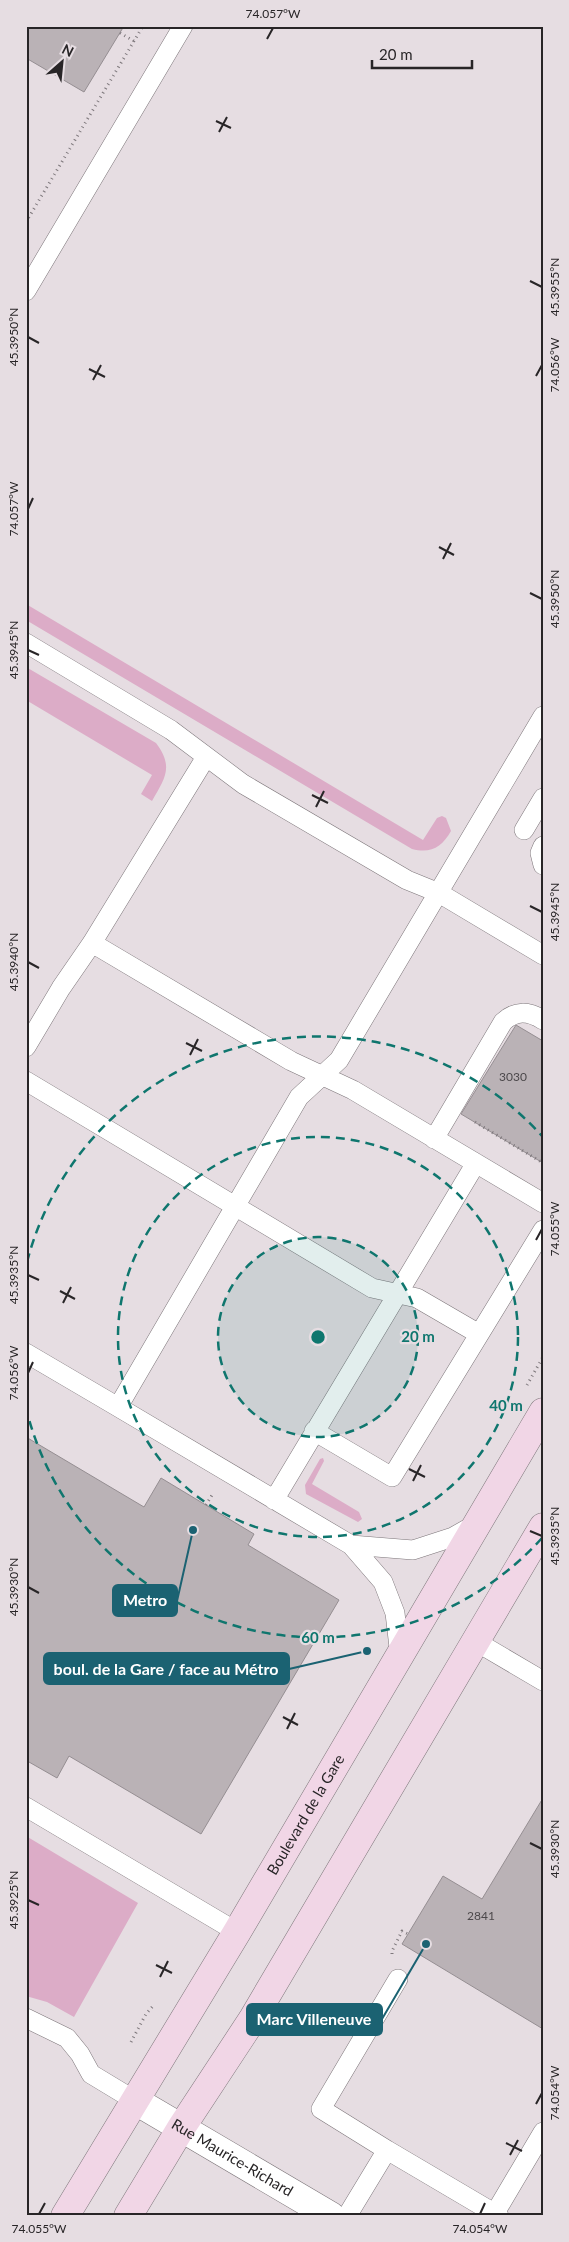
<svg xmlns="http://www.w3.org/2000/svg" width="569" height="2242" viewBox="0 0 569 2242" font-family="Lato,sans-serif">
	<rect width="100%" height="100%" fill="#e6dde2"/>
	<path fill="#dcacc7" d="M26 604 423 840 437 818 442 816 446 818 451 831C442 847 431 854 412 849L26 620Z
		M26 667 156 743C174 767 165 778 152 801L141 794 152 775 26 700Z
		M323 1458 324 1461 312 1484 359 1512 362 1519 358 1522 306 1494 305 1485 320 1459Z
		M26 1836 138 1903 74 2017 47 2002 26 1996Z"/>
	<path fill="#bab2b6" stroke="#958e92" d="M26 26H124L84 92 26 58Z
		M516 1025 543 1041V1163L461 1114Z
		M26 1437 144 1507 161 1478 254 1534 248 1545 339 1600 201 1834 69 1756 57 1778 29 1762 26 1766Z
		M543 1798V2029L402 1944 443 1876 482 1899Z"/>
	<g fill="none" stroke-linecap="round" stroke-linejoin="round">
		<g stroke="#7d767a" stroke-width="20">
			<path id="service" d="M26 291 183 26
				M26 643 171 730 243 784 407 880 439 893 543 955
				M524 830 543 798
				M543 846 540 853 543 865
				M92 943 291 1061 353 1090 543 1203
				M26 1047 61 988 92 943 206 757
				M26 1081 372 1288 417 1298 479 1334
				M434 1139 503 1022C516 1010 528 1011 543 1020
				M26 1353 118 1407 299 1097 339 1060 543 716
				M118 1407 351 1545 383 1582 395 1613 400 1656
				M314 1431 392 1477 543 1230
				M274 1500 476 1163
				M351 1545 413 1550 453 1537 476 1524
				M475 1641 543 1681
				M26 1807 237 1932
				M26 2018 67 2038 80 2054 91 2074 134 2100
				M387 2150 321 2109 398 1979
				M495 2213 543 2132
				M347 2216 387 2150 499 2216"/>
		</g>
		<g stroke="#7d767a" stroke-width="29">
			<g id="minor">
				<path id="s1" d="M134 2100 331 2216"/>
			</g>
		</g>
		<g stroke="#7d767a" stroke-width="29">
			<g id="secondary">
				<path id="s2" d="M65 2216 237 1932 543 1412"/>
				<path d="M128 2216 181 2128 252 2020 543 1527"/>
			</g>
		</g>
		<path stroke="#7e787c" stroke-width="3" stroke-dasharray="1 4" stroke-linecap="butt" d="M120 33 134 41
			M26 222 143 26
			M475 1122 543 1163
			M527 1385 543 1357
			M206 1505 212 1495
			M392 1954V1951L402 1931 408 1934
			M131 2042 146 2014 154 2005"/>
		<use href="#service" stroke="#fff" stroke-width="19"/>
		<use href="#minor" stroke="#fff" stroke-width="28"/>
		<use href="#secondary" stroke="#f1d6e6" stroke-width="28"/>
	</g>
	<path fill="none" stroke="#282527" stroke-width="2" d="M267 39 273 28M216 121 231 128M219 132 227 117M530 281 542 287M28 337 39 343M89 369 105 377M536 376 542 365M93 380 101 365M28 509 33 498M439 547 454 555M443 559 451 543M530 593 542 599M28 650 39 655M312 795 328 803M316 807 324 791M530 906 542 912M28 962 39 968M186 1043 202 1051M190 1055 198 1039M536 1240 542 1229M28 1275 39 1280M60 1291 75 1299M63 1303 71 1287M28 1373 33 1362M409 1469 425 1477M413 1481 421 1465M530 1531 542 1536M28 1587 39 1593M283 1717 298 1725M287 1729 295 1713M530 1843 542 1849M28 1900 39 1905M156 1965 172 1973M160 1977 168 1961M536 2104 542 2093M506 2143 522 2151M510 2155 518 2140M39 2214 45 2203M480 2214 485 2203"/>
	<circle cx="318" cy="1337" r="100" fill="#0f766e" fill-opacity=".12"/>
	<g fill="none" stroke="#0f766e" stroke-width="2.5" stroke-dasharray="9 6">
		<circle cx="318" cy="1337" r="100"/>
		<circle cx="318" cy="1337" r="200"/>
		<path d="M542 1538A301 301 0 0 1 27 1412M27 1262A301 301 0 0 1 542 1136"/>
	</g>
	<g text-anchor="middle" stroke-width="4.5" stroke-linejoin="round" paint-order="stroke">
		<g font-size="12" fill="#4c484b">
			<text x="513" y="1081">3030</text>
			<text x="481" y="1920">2841</text>
		</g>
		<g font-size="15" fill="#282527" stroke="#e6dde2">
			<text dy="5" stroke="none"><textPath href="#s2" startOffset="468">Boulevard de la Gare</textPath></text>
			<text dy="5" stroke="none"><textPath href="#s1" startOffset="114">Rue Maurice-Richard</textPath></text>
		</g>
	</g>
	<circle cx="318" cy="1337" r="8" fill="#0f766e" stroke="#e6dde2" stroke-width="2.5"/>
	<g font-size="15" text-anchor="middle" font-weight="bold" fill="#0f766e" stroke="#e6dde2" stroke-width="4.5" stroke-linejoin="round" paint-order="stroke">
		<text x="418" y="1342">20 m</text>
		<text x="506" y="1411">40 m</text>
		<text x="318" y="1643">60 m</text>
	</g>
	<path fill="none" stroke="#1b6272" stroke-width="2" d="M193 1530L177 1601M367 1651L289 1669M426 1944L382 2019"/>
	<g fill="#1b6272" stroke="#e6dde2" stroke-width="2">
		<circle cx="193" cy="1530" r="5"/>
		<circle cx="367" cy="1651" r="5"/>
		<circle cx="426" cy="1944" r="5"/>
	</g>
	<g fill="#1b6272" stroke="#1b6272" stroke-width="2">
		<rect x="113" y="1585" width="64" height="31" rx="5"/>
		<rect x="44" y="1653" width="245" height="31" rx="5"/>
		<rect x="247" y="2004" width="135" height="31" rx="5"/>
	</g>
	<g font-size="16" text-anchor="middle" font-weight="bold" fill="#fff">
		<text x="145" y="1606">Metro</text>
		<text x="166" y="1675">boul. de la Gare / face au Métro</text>
		<text x="314" y="2025">Marc Villeneuve</text>
	</g>
	<rect width="569" height="2242" fill="none" stroke="#e6dde2" stroke-width="55"/>
	<g transform="translate(62 62) rotate(27)" stroke="#e6dde2" stroke-width="4" paint-order="stroke">
	<path d="M0-4L9 19L0 12L-9 19Z" fill="#282527"/>
	<text y="-8" font-size="14" font-weight="bold" text-anchor="middle" fill="#282527">N</text>
	</g>
	<path d="M372 60v8h100v-8" fill="none" stroke="#282527" stroke-width="2.5"/>
	<text x="379" y="60" font-size="15" fill="#282527" stroke="#e6dde2" stroke-width="4" paint-order="stroke">20 m</text>
	<rect x="28" y="28" width="514" height="2186" fill="none" stroke="#282527" stroke-width="2"/>
	<g font-size="12" text-anchor="middle" fill="#282527">
		<text x="273" y="18">74.057°W</text>
		<text transform="translate(555 287) rotate(-90)" y="4">45.3955°N</text>
		<text transform="translate(14 337) rotate(-90)" y="4">45.3950°N</text>
		<text transform="translate(555 365) rotate(-90)" y="4">74.056°W</text>
		<text transform="translate(14 509) rotate(-90)" y="4">74.057°W</text>
		<text transform="translate(555 599) rotate(-90)" y="4">45.3950°N</text>
		<text transform="translate(14 650) rotate(-90)" y="4">45.3945°N</text>
		<text transform="translate(555 912) rotate(-90)" y="4">45.3945°N</text>
		<text transform="translate(14 962) rotate(-90)" y="4">45.3940°N</text>
		<text transform="translate(555 1229) rotate(-90)" y="4">74.055°W</text>
		<text transform="translate(14 1275) rotate(-90)" y="4">45.3935°N</text>
		<text transform="translate(14 1373) rotate(-90)" y="4">74.056°W</text>
		<text transform="translate(555 1536) rotate(-90)" y="4">45.3935°N</text>
		<text transform="translate(14 1587) rotate(-90)" y="4">45.3930°N</text>
		<text transform="translate(555 1849) rotate(-90)" y="4">45.3930°N</text>
		<text transform="translate(14 1900) rotate(-90)" y="4">45.3925°N</text>
		<text transform="translate(555 2093) rotate(-90)" y="4">74.054°W</text>
		<text x="39" y="2233">74.055°W</text>
		<text x="480" y="2233">74.054°W</text>
	</g>
</svg>
